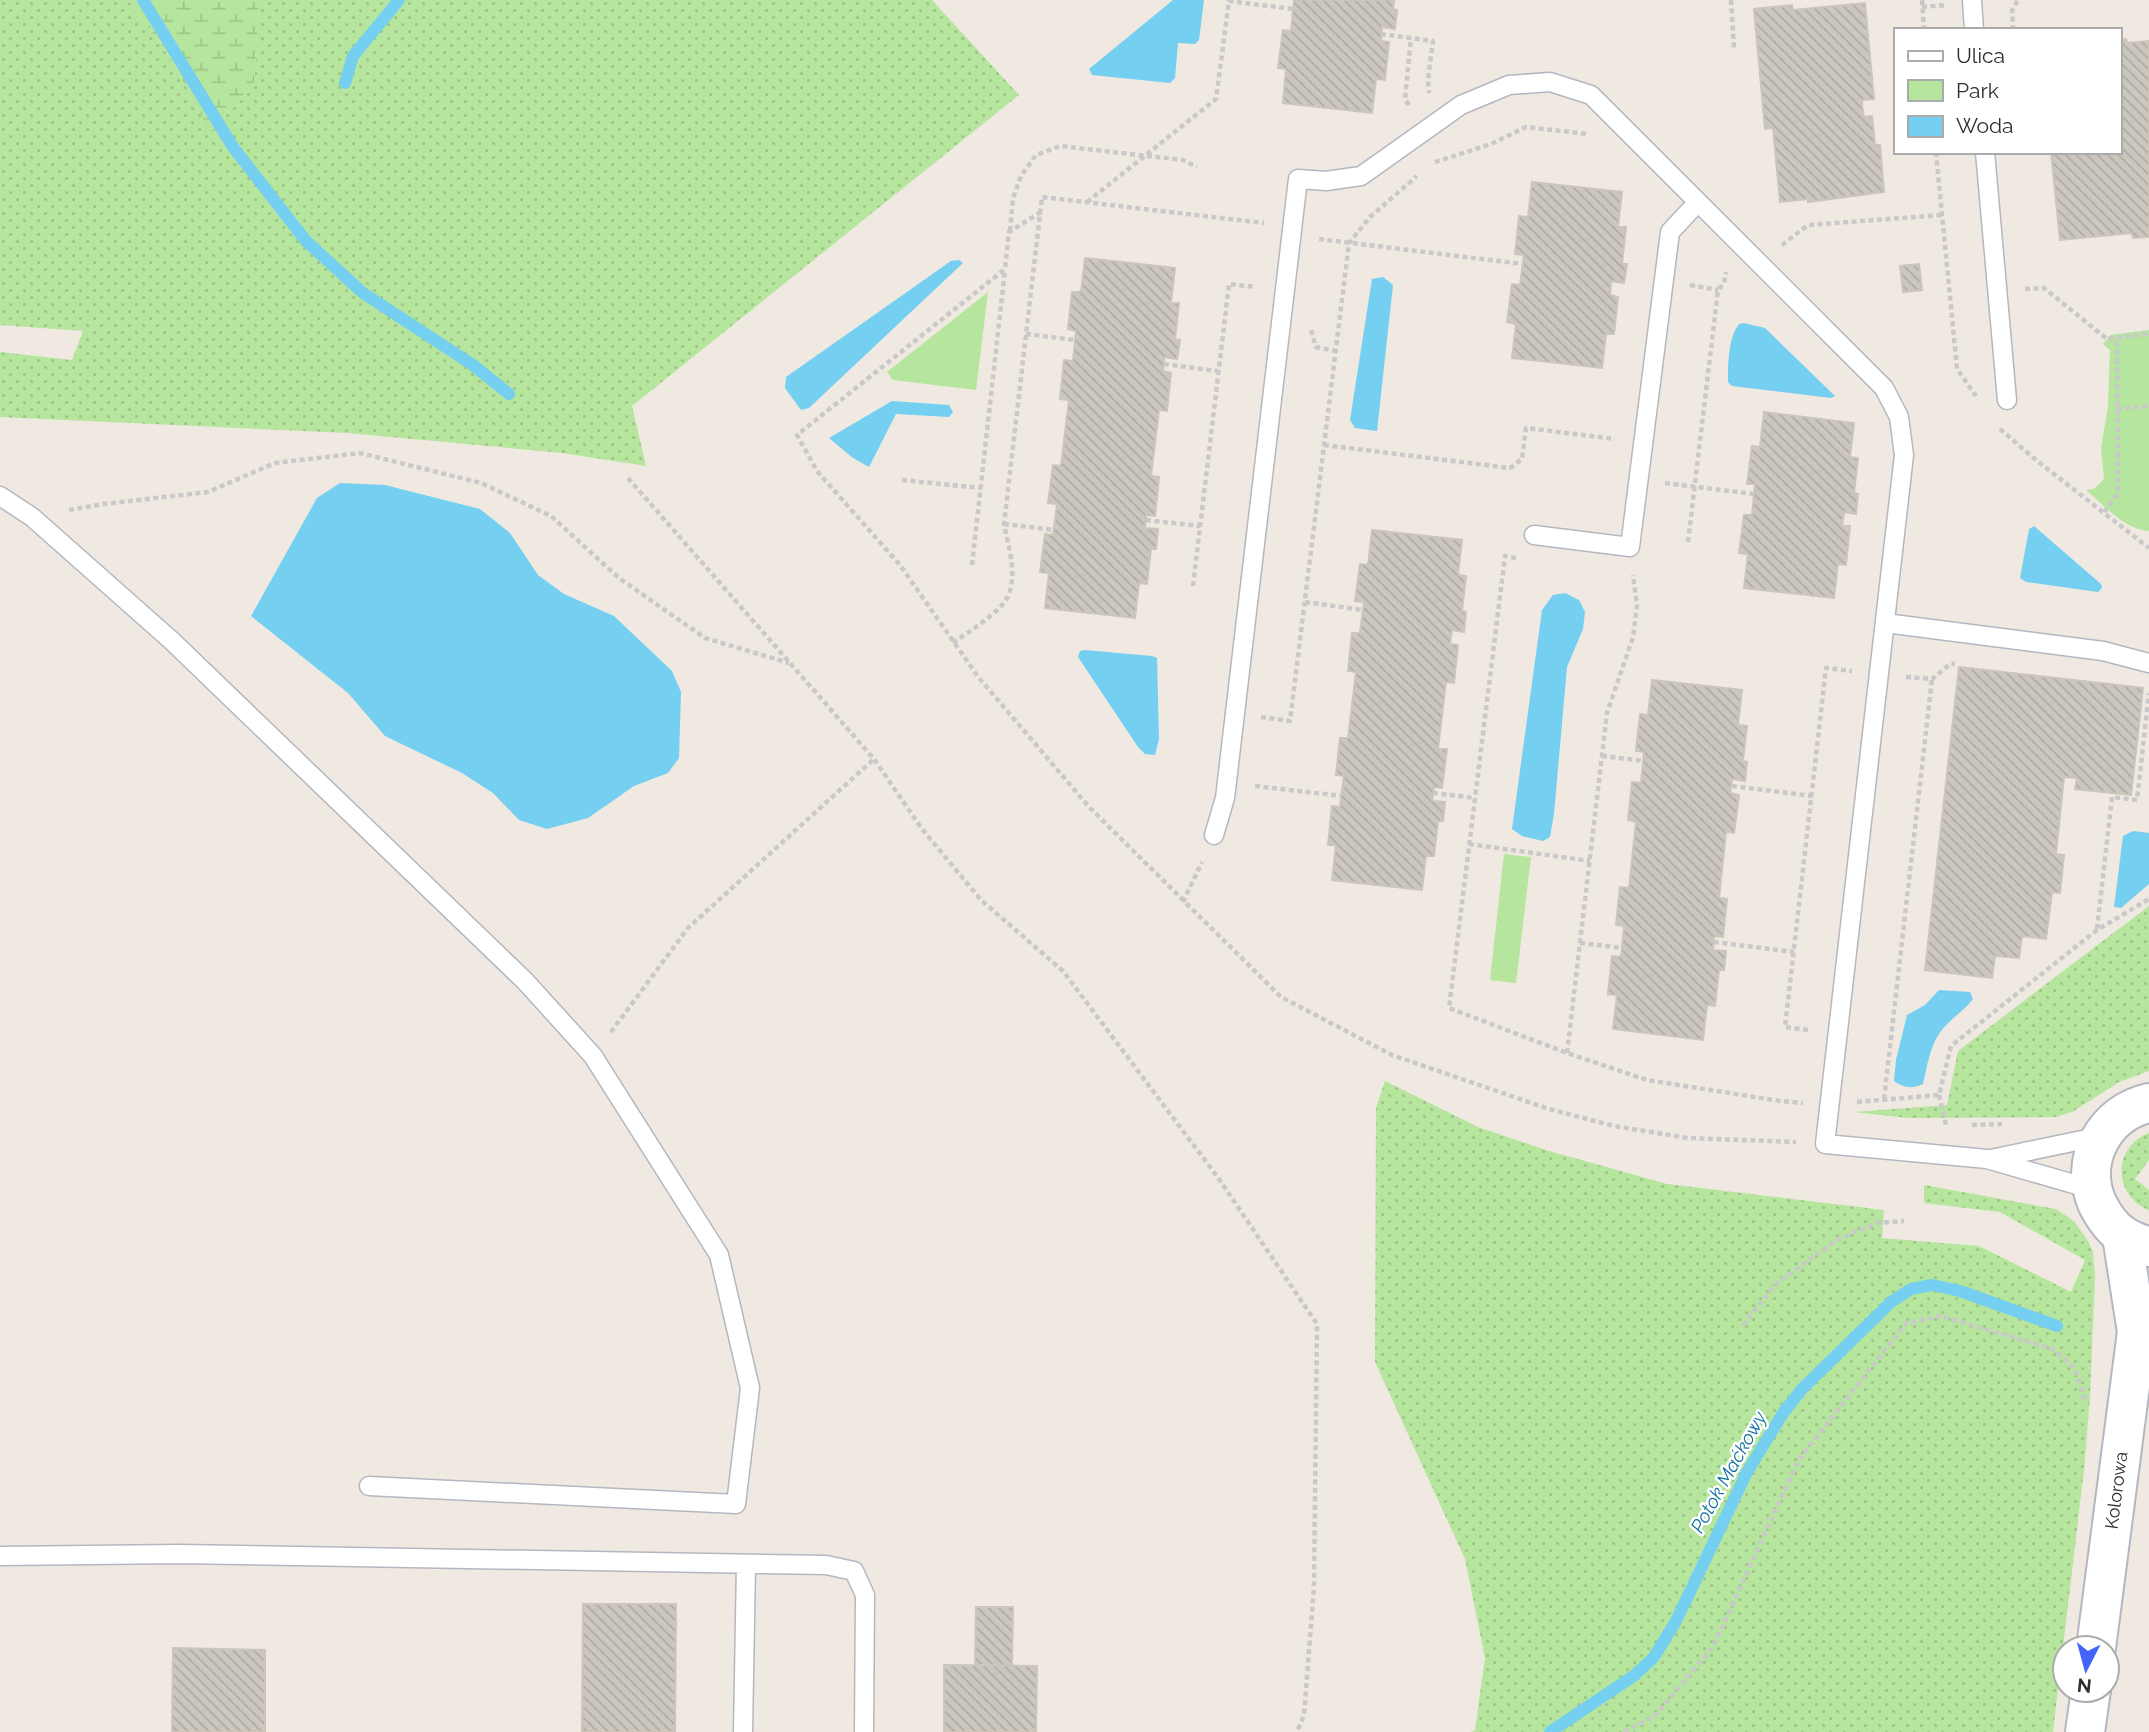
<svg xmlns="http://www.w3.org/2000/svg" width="2149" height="1732" viewBox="0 0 2149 1732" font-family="Raleway,sans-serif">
	<defs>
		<pattern id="grass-dots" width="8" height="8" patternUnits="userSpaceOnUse" patternTransform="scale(1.75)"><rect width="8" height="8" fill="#b6e59e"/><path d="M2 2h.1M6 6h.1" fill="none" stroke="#9dc588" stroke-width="1.8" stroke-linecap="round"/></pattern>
		<pattern id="wetland-marsh" width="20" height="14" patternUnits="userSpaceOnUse" patternTransform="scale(1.75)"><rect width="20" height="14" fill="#b6e59e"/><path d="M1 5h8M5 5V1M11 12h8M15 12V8" fill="none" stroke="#9dc588"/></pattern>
		<pattern id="building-back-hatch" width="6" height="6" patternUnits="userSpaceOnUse" patternTransform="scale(1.75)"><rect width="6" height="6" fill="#cbc7bf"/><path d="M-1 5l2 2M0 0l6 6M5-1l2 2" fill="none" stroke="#afaba4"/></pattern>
	</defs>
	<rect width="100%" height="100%" fill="#efe9e1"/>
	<path fill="url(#grass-dots)" d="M0 0H128L168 54 211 131 254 83 259 0H932L1019 95 632 406 646 466 563 453 347 433 0 417V352L72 360 83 331 0 325Z
		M2149 906V1071L2119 1082 2074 1111 2056 1117 1908 1118 1854 1112 1947 1105 1958 1051Z
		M1385 1081 1478 1127 1549 1151 1667 1184 1884 1210 1882 1238 1979 1246 2071 1292 2085 1260 2000 1212 1924 1203V1185L2056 1209 2074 1221 2088 1241 2093 1252 2095 1276 2090 1397 2084 1470 2053 1732H1471L1475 1730 1485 1658 1465 1559 1375 1362 1376 1108Z
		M2149 1133V1160L2135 1179 2149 1190V1210C2113 1196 2112 1147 2149 1133Z"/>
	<path fill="url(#wetland-marsh)" d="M128 0H259L254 83 211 132 168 54Z"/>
	<path fill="#b6e59e" d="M988 292 976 390 893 380 887 372Z
		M2149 330V531C2125 530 2103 504 2086 490L2094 489 2104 479 2101 448 2108 406 2110 350 2103 344 2110 335Z
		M1504 854 1531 857 1516 983 1490 980Z"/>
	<path fill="#75cff0" d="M1173 0H1204L1199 40 1195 44 1178 43 1175 78 1170 83 1092 75 1089 69Z
		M959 260 963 263 809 408 801 410 785 388 786 377 951 261Z
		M1383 277 1393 285 1377 431 1355 428 1350 420 1372 279Z
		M1744 323 1765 328 1835 396 1831 398 1732 386 1728 382C1728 365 1728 338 1739 324Z
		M892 401 949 405 953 412 949 417 896 414 869 467 853 458 829 438Z
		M340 483 385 485 480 509 510 533 538 575 564 594 614 616 672 671 681 692 679 758 668 773 634 786 588 818 547 829 519 820 493 793 462 773 385 736 348 693 251 616 317 498Z
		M2034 526 2101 584 2102 588 2098 592 2026 582 2020 578 2029 529Z
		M1565 593 1579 600 1585 612 1583 629 1567 667 1554 814 1550 837 1543 841 1522 836 1512 829 1542 610 1553 595Z
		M1084 650 1152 656 1157 658 1159 739 1155 755 1145 754 1138 747 1078 657 1080 651Z
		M2133 831 2149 833V884L2121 908 2114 907 2123 836Z
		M1939 990 1970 992 1973 999C1964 1011 1950 1019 1941 1031 1930 1046 1927 1066 1923 1084 1913 1089 1903 1088 1894 1081L1896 1060 1907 1015 1925 1005Z"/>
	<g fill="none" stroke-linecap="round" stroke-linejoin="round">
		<path stroke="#75cff0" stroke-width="12" d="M143 0 233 147 306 241 363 293 473 365 509 394
			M345 83 353 56 399 0
			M1550 1732 1635 1675 1654 1657 1676 1621 1746 1474 1783 1413 1802 1389 1891 1302 1911 1289 1932 1285 1960 1291 2057 1326"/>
	</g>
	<path fill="url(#building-back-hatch)" stroke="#cbc5ba" stroke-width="2" d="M1294 0H1394L1393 9 1397 10 1395 29 1382 27 1381 41 1389 42 1385 80 1376 79 1372 113 1283 103 1286 69 1278 68 1283 30 1291 31Z
		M1865 3 1874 99 1862 100V106L1864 117 1872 116 1875 145H1880L1884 192 1808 202V199L1780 202 1773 128 1765 129 1754 9 1792 5 1793 10Z
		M2126 39 2127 43 2149 41V237L2133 238 2132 233 2060 240 2051 152H2119V40Z
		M1532 182 1622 192 1618 227H1626L1622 264H1627L1624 283 1611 281 1610 295 1618 297 1614 334H1606L1602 368 1512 358 1516 324 1507 322 1512 284 1520 285 1524 255 1515 254 1519 216 1528 217Z
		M1085 258 1175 268 1171 303H1179L1175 339 1180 340 1177 359 1164 357 1163 371 1171 373 1167 411 1159 410 1151 476 1159 477 1155 516 1146 515 1145 528 1158 529 1156 549H1151L1147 584 1139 583 1135 618 1045 608 1049 573 1040 572 1045 534 1053 535 1057 504 1048 503 1053 465 1061 466 1069 400 1060 399 1064 360 1073 361 1075 340 1076 331 1068 329 1072 292H1081Z
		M1919 264 1922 290 1903 292 1900 266Z
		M1764 412 1854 423 1850 457 1858 458 1854 493 1858 494 1856 514 1844 512 1842 526H1850L1846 565 1838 564 1834 598 1744 588 1748 554 1739 553 1744 515H1752L1754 494 1755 484H1747L1752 446 1760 447Z
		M1372 530 1462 540 1458 575 1466 576 1462 611 1466 612 1464 632 1452 630 1450 644 1458 645 1454 683 1446 682 1438 749H1447L1442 788 1434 787 1432 801 1445 802 1443 821H1438L1434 856H1426L1422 890 1332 880 1336 845H1328L1332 806 1340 807 1344 776 1336 775 1340 738H1348L1356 672 1348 671 1352 633H1360L1364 602 1355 601 1360 564 1368 565Z
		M1959 667 2143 688 2131 795 2075 789 2077 778 2064 777 2056 854 2064 855 2060 893 2052 892 2046 939 2022 936 2019 958 1995 956 1992 978 1925 970Z
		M1652 680 1742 690 1738 725 1747 726 1743 761 1747 762 1745 781 1732 779 1730 793 1739 795 1734 833 1726 832 1719 898 1727 899 1723 937 1714 936 1713 950 1726 951 1724 970H1719L1715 1006 1707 1005 1703 1040 1613 1029 1617 995 1608 994 1612 956 1621 957 1624 926 1616 925 1620 887 1629 888 1636 822 1628 820 1632 782 1641 783 1644 752 1636 751 1640 714 1648 715Z
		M583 1604H676L675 1732H582Z
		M976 1607H1013L1012 1666 975 1665Z
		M173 1648 265 1650V1732H172Z
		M944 1665 1037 1666 1036 1732H944Z"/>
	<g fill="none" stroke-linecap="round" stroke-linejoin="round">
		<g stroke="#b4b7c1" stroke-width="21">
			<path id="service" d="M1972 0 1974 30
				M1985 152 2007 400
				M0 496 32 517 172 641 525 981 593 1056 719 1255 750 1388 736 1504 369 1486
				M1534 535 1630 547 1670 232 1698 202
				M1885 623 2103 651 2149 663
				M1214 835 1225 798 1298 179 1326 181 1361 176 1461 105 1509 85 1550 82 1591 95 1884 388 1899 417 1904 455 1825 1144 1987 1159 2091 1189
				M1991 1159 2101 1136
				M0 1556 179 1554 826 1565 854 1571 865 1595 864 1732
				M743 1732 746 1564"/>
		</g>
		<g stroke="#b4b7c1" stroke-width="42">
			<g id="tertiary">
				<path d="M2149 1103C2104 1113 2079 1160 2097 1203 2103 1215 2112 1229 2124 1236 2132 1241 2141 1244 2149 1247"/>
				<path d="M2122 1236 2137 1332"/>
				<path id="s1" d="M2096 1648 2137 1332 2149 1306"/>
				<path d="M2085 1732 2091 1690"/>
			</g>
		</g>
		<path stroke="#c9c9c9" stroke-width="4.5" stroke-dasharray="5 3.5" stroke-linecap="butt" d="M1731 0 1734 48
			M1922 0 1924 30
			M1922 7 1946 5
			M2013 30 2012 11 2018 0
			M1381 34 1433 41 1428 79 1429 93
			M1409 105 1405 99 1411 38
			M1936 152 1957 369 1976 396
			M1435 162 1491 144 1526 127 1588 134
			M1087 202 1216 99 1229 1 1293 9
			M1041 212 1009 232 1005 269 797 435 817 471 900 565 979 678 1090 808 1281 997 1392 1055 1549 1109 1614 1126 1688 1138 1796 1142
			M1010 231 1013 198 1021 176 1036 155 1060 146 1183 160 1197 167
			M1319 239 1523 264
			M1782 245 1808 225 1942 215
			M1690 285 1718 290
			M2025 289 2044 288 2107 339 2149 334
			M1311 330 1316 347 1336 351
			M1026 334 1075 340
			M1164 364 1218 371
			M2117 409 2149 406
			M2000 429 2036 460 2149 548
			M1324 445 1510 468 1522 459 1526 428 1615 439
			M628 478 874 759 922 829 981 900 1063 971 1219 1179 1317 1324 1314 1587 1304 1715 1297 1732
			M902 480 981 488
			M1665 483 1754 494
			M69 510 104 504 208 492 275 463 360 453 481 483 551 516 619 578 705 638 789 663
			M2104 512 2118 494 2117 337
			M1146 520 1200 526
			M1004 524 1054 530
			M1688 542 1718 290 1724 283 1726 272
			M1516 558 1505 556 1449 1008 1567 1053 1647 1080 1780 1101 1803 1103
			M972 565 1005 270
			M1193 586 1229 284 1256 287
			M1305 602 1363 610
			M953 643C968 632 1001 612 1008 596 1018 574 1008 546 1004 524L1042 197 1264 223
			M1906 677 1932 679 1950 664H1955
			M1261 717 1290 721 1349 243 1370 217 1417 176
			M1602 756 1644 761
			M1255 786 1342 796
			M1732 786 1812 796
			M1433 793 1475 798
			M1469 844 1590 861
			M1183 902 1202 862
			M2097 929 2112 797 2137 800 2149 693
			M1714 942 1794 952
			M1580 943 1622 948
			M1808 1030 1785 1027 1826 668 1852 671
			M611 1032 688 928 874 759
			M1567 1053 1607 713 1633 637 1637 606 1633 575
			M1939 1095 1946 1125
			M1884 1099 1932 679
			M1857 1102 1939 1095 1951 1046 2097 930 2149 899
			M1972 1125 2002 1124
			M1743 1325 1776 1284 1835 1241 1876 1223 1904 1221
			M1624 1732 1655 1716 1713 1647 1798 1461 1906 1323 1941 1316 2053 1349 2075 1369 2084 1398 2089 1401"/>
		<use href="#service" stroke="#fff" stroke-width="18"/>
		<use href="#tertiary" stroke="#fff" stroke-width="38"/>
	</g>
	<g text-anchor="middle" stroke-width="5" stroke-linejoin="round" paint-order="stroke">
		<g font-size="18" fill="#2e2e2e" stroke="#fff">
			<text dy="6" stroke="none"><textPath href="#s1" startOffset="159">Kolorowa</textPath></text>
		</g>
		<g font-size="19" font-style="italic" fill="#0d6fa3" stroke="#fff">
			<text transform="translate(1728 1472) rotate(-61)" y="7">Potok Maćkowy</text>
		</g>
	</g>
	<rect x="1894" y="28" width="228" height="126" fill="#ffffff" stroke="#ababab" stroke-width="2"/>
	<rect x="1908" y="51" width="35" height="10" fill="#ffffff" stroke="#ababab" stroke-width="2"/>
	<text x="1956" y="63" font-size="21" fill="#2e2e2e">Ulica</text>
	<rect x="1908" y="80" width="35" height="21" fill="#b6e59e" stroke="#ababab" stroke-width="2"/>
	<text x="1956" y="98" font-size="21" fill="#2e2e2e">Park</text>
	<rect x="1908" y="116" width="35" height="21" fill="#75cff0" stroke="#ababab" stroke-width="2"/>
	<text x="1956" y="133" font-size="21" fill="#2e2e2e">Woda</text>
	<g transform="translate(2086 1669) rotate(186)"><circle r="33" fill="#ffffff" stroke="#ababab" stroke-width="2"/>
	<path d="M0-5L12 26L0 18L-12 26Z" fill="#4264fb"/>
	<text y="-10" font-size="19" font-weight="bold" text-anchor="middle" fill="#2e2e2e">N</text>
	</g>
</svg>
